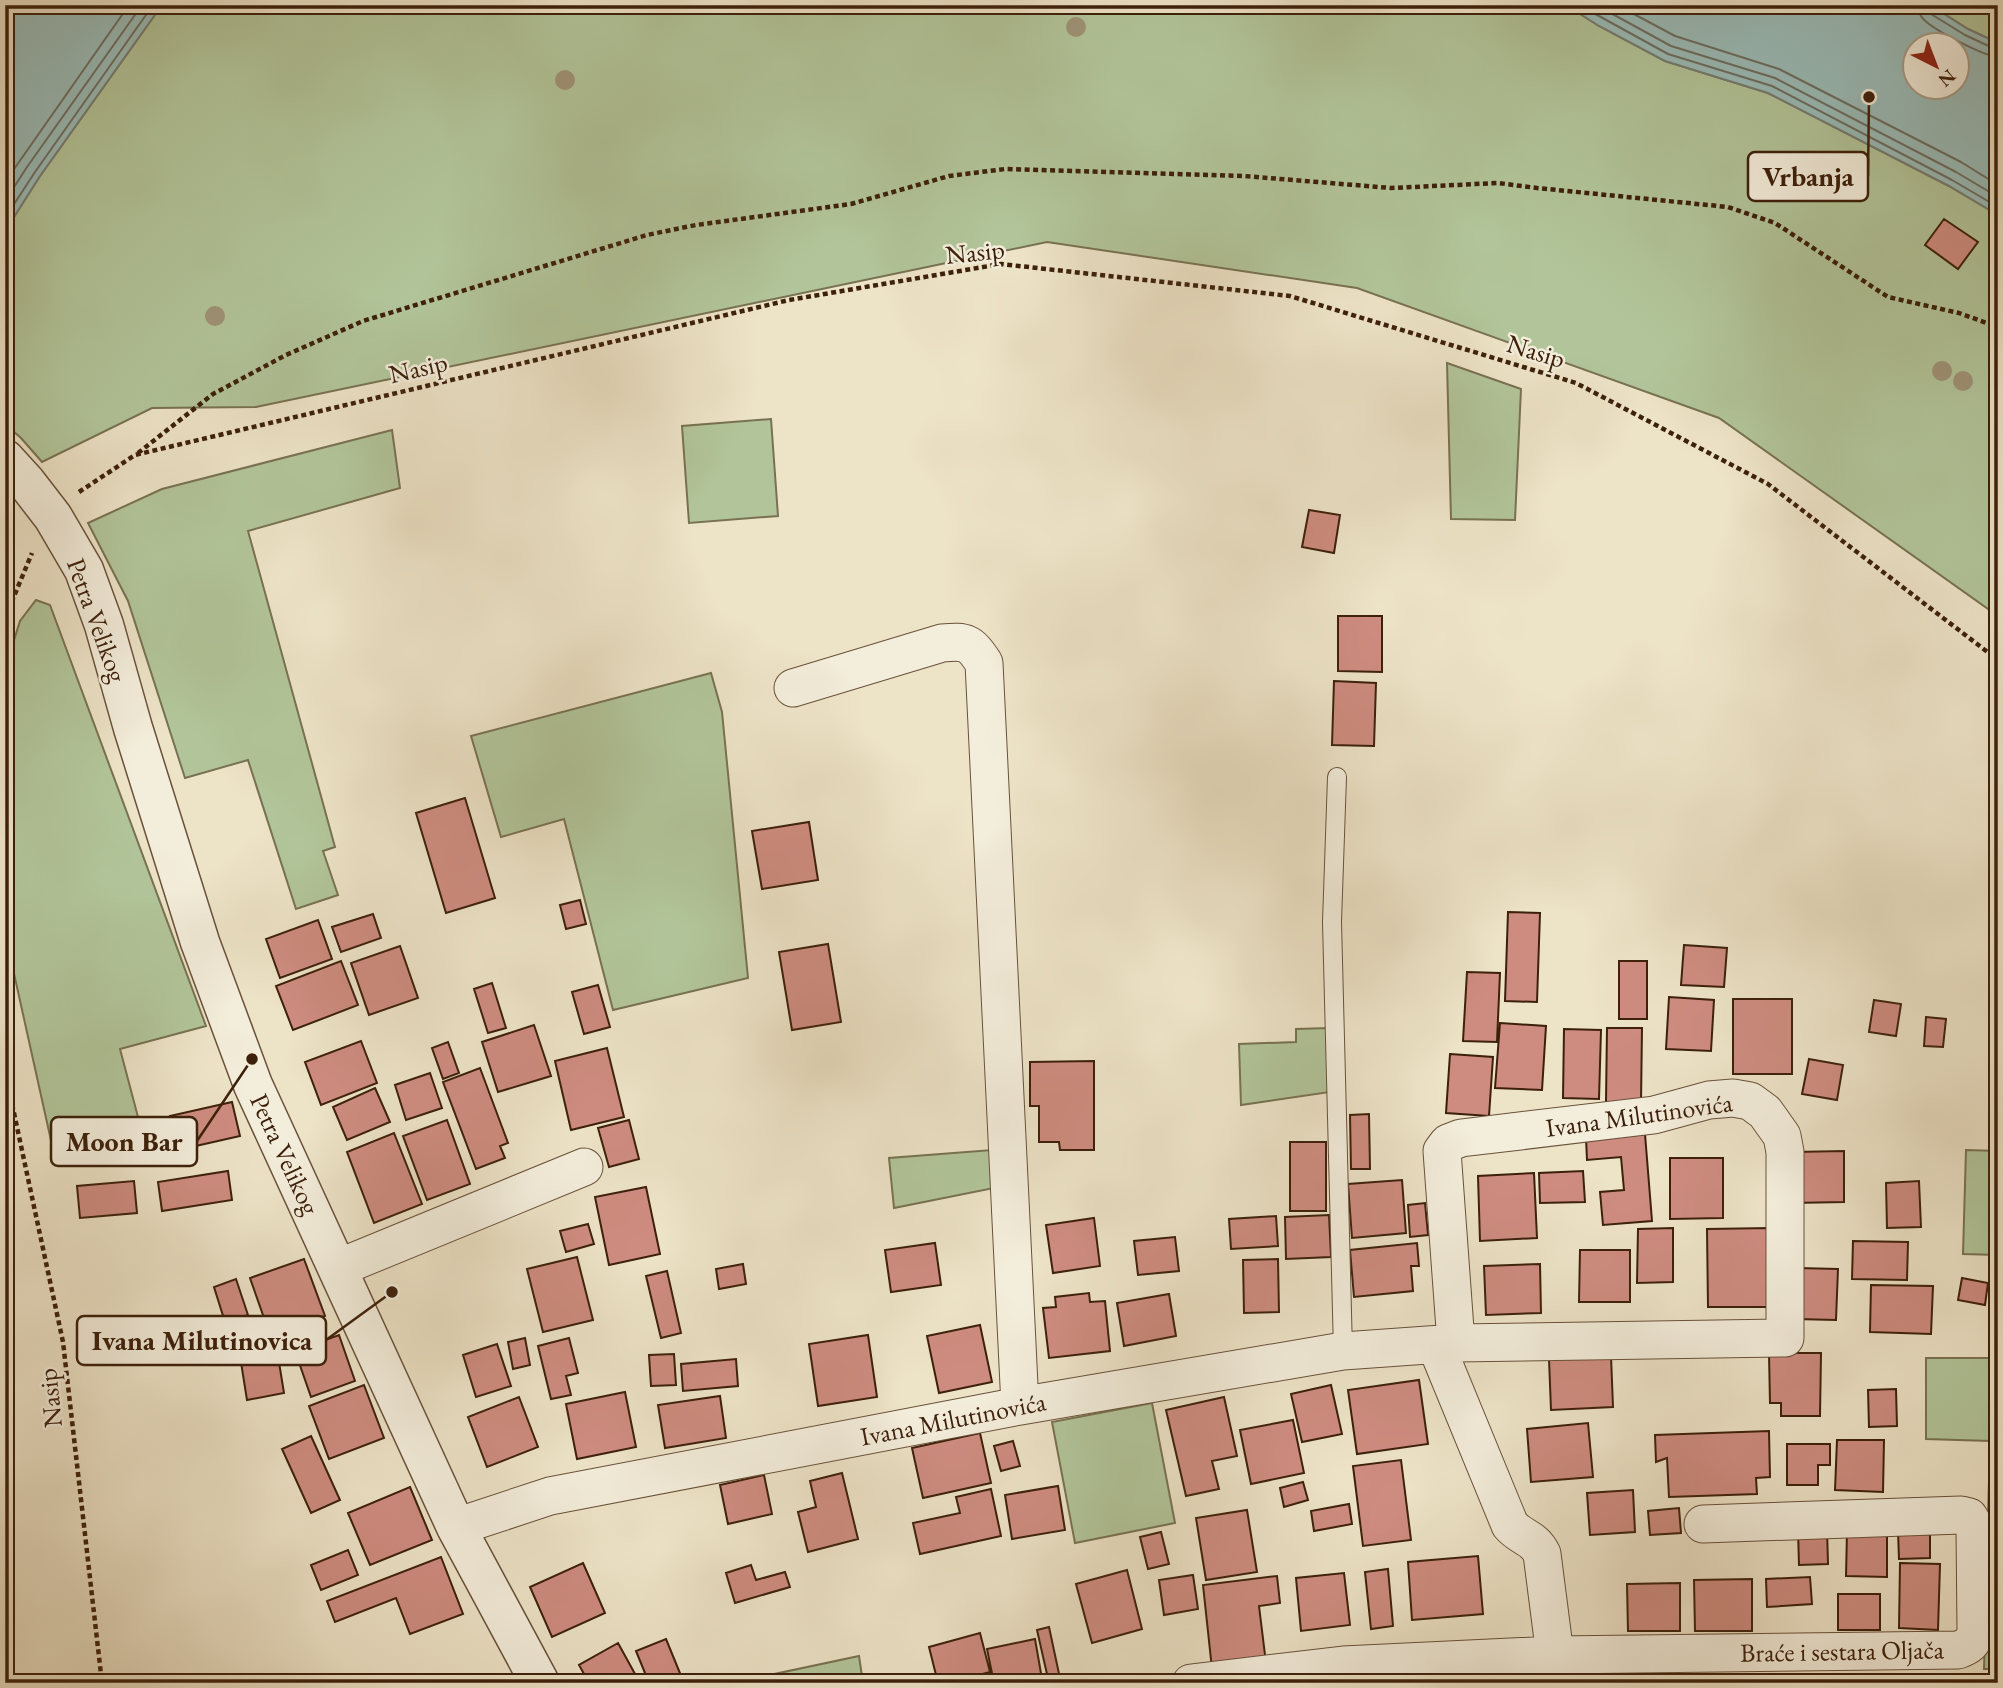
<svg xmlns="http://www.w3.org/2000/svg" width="2003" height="1688" viewBox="0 0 2003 1688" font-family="'EB Garamond',serif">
	<rect width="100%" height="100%" fill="#ede3c7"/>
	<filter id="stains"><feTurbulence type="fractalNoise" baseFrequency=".00286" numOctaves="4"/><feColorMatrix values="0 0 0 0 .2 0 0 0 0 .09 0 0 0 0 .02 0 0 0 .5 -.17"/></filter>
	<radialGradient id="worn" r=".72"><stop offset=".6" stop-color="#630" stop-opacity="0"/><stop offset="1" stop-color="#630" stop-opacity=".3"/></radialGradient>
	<path fill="#b2c59a" stroke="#787252" stroke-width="2" d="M162 5H1566L1599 26 1665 61 1768 93 1949 186 1998 215V616L1719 418 1357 288 1047 242 256 407 152 408 42 462 21 438 5 424V231L40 176Z
		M1930 5H1998V43L1968 29Z
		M1447 363 1521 389 1515 520 1451 519Z
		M771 419 778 516 689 523 682 426Z
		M392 430 400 488 248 531 335 847 323 851 338 895 296 909 248 760 185 778 128 601 88 523 162 489Z
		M36 600 50 605 206 1026 120 1049 138 1117 52 1145 5 933V669L20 621Z
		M711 673 722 712 748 978 613 1010 564 819 501 837 471 736Z
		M1329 1028 1330 1092 1241 1105 1239 1044 1296 1042V1029Z
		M992 1150 994 1188 894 1208 889 1158Z
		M1966 1150 1998 1151V1255L1963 1254Z
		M1926 1358H1998V1669H1984L1990 1441 1926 1439Z
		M1152 1403 1175 1523 1075 1543 1052 1422Z
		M859 1656 863 1683H732Z"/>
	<path fill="#9abdba" stroke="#757e74" stroke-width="2" fill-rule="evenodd" d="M5 5H162L40 176 5 231Z
		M1566 5H1930L1968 29 1998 43V215L1949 186 1768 93 1665 61 1599 26ZM1916 46H1958V88H1916Z"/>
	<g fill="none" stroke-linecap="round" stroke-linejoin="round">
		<path stroke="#6c6e62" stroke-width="2" d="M1579 5 1668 54 1772 86 1952 180 1998 207
			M1596 5 1671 46 1775 78 1956 172 1998 197
			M1617 5 1675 36 1779 69 1961 162 1998 185
			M1918 5C1919 10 1918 12 1921 16 1928 28 1984 56 1998 57
			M1927 5 1928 10 1931 14 1965 35 1993 48 1998 49
			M5 182 129 5
			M5 201 27 167 142 5
			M5 218 35 172 153 5"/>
	</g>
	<path fill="#ce8c80" stroke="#3d200b" stroke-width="2" d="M1944 219 1978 242 1958 269 1925 245Z
		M1309 510 1340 515 1334 553 1302 547Z
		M1338 616H1382V672L1338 671Z
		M1334 681 1376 683 1374 746 1332 745Z
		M465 798 495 898 446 913 416 813Z
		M809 822 818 880 762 889 752 831Z
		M580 900 586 924 566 929 560 905Z
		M1508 912 1540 913 1537 1002 1505 1001Z
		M373 914 381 938 341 952 332 927Z
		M318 920 332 959 280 978 266 939Z
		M828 944 841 1022 792 1030 779 952Z
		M1684 945 1727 948 1724 987 1681 985Z
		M400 946 418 998 369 1015 351 963Z
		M341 961 358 1005 293 1030 276 986Z
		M1619 961H1647V1019H1619Z
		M1467 972 1500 973 1497 1042 1463 1041Z
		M492 983 506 1028 488 1033 474 989Z
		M598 985 610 1027 584 1034 572 992Z
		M1669 997 1714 1000 1711 1051 1666 1049Z
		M1733 999H1792V1074H1733Z
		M1874 1000 1901 1004 1896 1036 1869 1032Z
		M1926 1017 1946 1019 1943 1047 1924 1046Z
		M1500 1023 1546 1026 1542 1090 1495 1088Z
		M534 1025 551 1076 498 1092 482 1042Z
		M1607 1028H1642L1641 1102H1606Z
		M1564 1029 1601 1030 1599 1099 1563 1098Z
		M361 1041 377 1083 321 1105 305 1062Z
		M448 1042 459 1073 443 1079 432 1048Z
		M607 1048 624 1117 571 1130 555 1061Z
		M1450 1054 1493 1057 1489 1116 1446 1113Z
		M1809 1059 1843 1065 1837 1100 1802 1094Z
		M1094 1061V1150H1060L1059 1142H1039V1106H1030V1062Z
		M480 1068 508 1143 500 1146 505 1158 476 1169 443 1082Z
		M430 1073 442 1108 406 1120 395 1085Z
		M375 1088 390 1122 347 1140 333 1107Z
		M232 1102 240 1136 178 1150 170 1116Z
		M1369 1114 1370 1169H1351L1350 1115Z
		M447 1120 470 1184 427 1200 403 1136Z
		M629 1120 639 1159 609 1167 598 1128Z
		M394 1133 422 1204 374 1223 347 1152Z
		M1645 1134 1652 1221 1603 1225 1600 1192 1624 1190 1621 1157 1587 1160 1586 1138Z
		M1290 1142H1326V1211H1290Z
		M1844 1151V1202L1792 1203 1793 1152Z
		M1670 1158H1723V1218L1670 1219Z
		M228 1171 232 1200 162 1211 158 1182Z
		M1583 1171 1585 1202 1540 1203 1539 1173Z
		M1534 1173 1537 1238 1480 1241 1478 1176Z
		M1402 1180 1406 1233 1352 1238 1348 1184Z
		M134 1181 137 1213 80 1218 77 1186Z
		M1919 1181 1921 1227 1887 1228 1886 1183Z
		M646 1187 660 1254 609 1265 595 1197Z
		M1425 1203 1428 1235 1410 1237 1408 1205Z
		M1329 1215 1331 1257 1286 1259 1285 1217Z
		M1276 1216 1278 1246 1231 1249 1229 1219Z
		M1094 1218 1100 1266 1053 1273 1046 1225Z
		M588 1224 594 1244 566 1252 560 1231Z
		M1673 1228V1282L1637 1283 1638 1229Z
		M1771 1228 1772 1307H1708L1707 1229Z
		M1175 1237 1179 1271 1138 1275 1134 1241Z
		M1853 1241 1908 1242 1907 1280 1852 1279Z
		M935 1243 941 1285 891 1292 885 1250Z
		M1417 1243 1419 1266H1411L1413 1291 1354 1297 1350 1250Z
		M1580 1250H1630V1302H1579Z
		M577 1257 593 1320 543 1332 527 1269Z
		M304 1259 325 1316 270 1335 250 1278Z
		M1278 1259 1279 1312 1244 1313 1243 1260Z
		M743 1264 746 1284 719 1289 716 1269Z
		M1540 1264 1541 1313 1486 1315 1484 1266Z
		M1797 1268 1838 1269 1836 1320 1795 1319Z
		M667 1271 681 1333 661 1338 646 1276Z
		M1962 1278 1988 1283 1985 1305 1958 1300Z
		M236 1279 248 1315 225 1322 214 1287Z
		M1871 1285 1933 1286 1931 1334 1870 1332Z
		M1089 1293 1090 1302 1105 1301 1110 1351 1049 1358 1043 1308 1056 1307 1055 1297Z
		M1169 1294 1176 1336 1124 1346 1117 1303Z
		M980 1325 992 1382 939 1393 927 1336Z
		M339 1335 355 1381 311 1397 295 1351Z
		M868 1335 877 1397 818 1406 809 1344Z
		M525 1338 530 1365 513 1369 508 1342Z
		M569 1338 578 1373 566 1376 571 1395 551 1399 538 1346Z
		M497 1344 511 1386 476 1397 463 1355Z
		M277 1350 284 1393 247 1400 240 1356Z
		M1769 1353H1821L1820 1416H1781V1403H1770Z
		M674 1354 676 1385 651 1386 649 1355Z
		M1611 1356 1613 1407 1551 1410 1549 1359Z
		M736 1359 738 1386 683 1391 681 1364Z
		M1419 1380 1428 1444 1357 1454 1348 1390Z
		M364 1385 384 1438 329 1459 309 1406Z
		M1331 1385 1342 1434 1302 1442 1291 1394Z
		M1896 1389 1897 1426 1869 1427 1868 1390Z
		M625 1392 636 1447 577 1459 566 1404Z
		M720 1396 726 1438 665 1448 658 1405Z
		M519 1397 538 1447 487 1467 468 1417Z
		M1224 1397 1237 1456 1212 1461 1219 1489 1186 1496 1166 1410Z
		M1293 1420 1304 1473 1251 1484 1240 1430Z
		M1588 1423 1593 1477 1531 1482 1527 1429Z
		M1769 1431 1770 1477 1756 1478 1757 1494 1669 1497 1667 1458 1656 1462 1655 1435Z
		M980 1433 991 1483 923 1498 912 1448Z
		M311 1436 340 1500 311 1513 282 1449Z
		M1837 1440H1884L1883 1492 1835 1490Z
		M1013 1441 1020 1466 1001 1471 994 1446Z
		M1787 1444H1830V1465H1818V1485H1787Z
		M1401 1460 1411 1540 1363 1546 1353 1466Z
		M842 1473 858 1539 808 1552 798 1512 816 1507 810 1481Z
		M764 1475 772 1514 728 1524 720 1485Z
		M1303 1482 1308 1500 1284 1507 1280 1488Z
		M1058 1486 1065 1530 1012 1539 1005 1495Z
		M410 1487 432 1540 370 1565 348 1513Z
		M991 1489 1001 1536 920 1554 913 1523 960 1513 956 1497Z
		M1633 1490 1635 1532 1590 1535 1587 1493Z
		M1349 1504 1352 1524 1314 1531 1311 1511Z
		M1679 1508 1681 1533 1650 1535 1648 1511Z
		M1247 1510 1257 1572 1206 1580 1196 1518Z
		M1827 1529 1828 1564 1799 1565 1798 1530Z
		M1930 1530V1558L1899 1559 1898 1531Z
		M1161 1532 1169 1564 1148 1569 1140 1537Z
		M1847 1532H1887V1577L1846 1576Z
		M348 1550 358 1575 321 1590 311 1565Z
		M1478 1556 1483 1614 1412 1620 1408 1562Z
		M441 1557 463 1614 410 1634 396 1598 335 1622 327 1601Z
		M583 1563 605 1613 552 1637 530 1587Z
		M1900 1563 1940 1564 1938 1630 1899 1628Z
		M751 1565 756 1580 785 1572 790 1587 735 1603 726 1573Z
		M1388 1569 1393 1626 1371 1629 1365 1572Z
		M1127 1570 1142 1629 1092 1643 1076 1584Z
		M1344 1573 1350 1625 1301 1631 1296 1578Z
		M1193 1575 1198 1609 1164 1615 1159 1580Z
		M1277 1576 1280 1603 1259 1606 1266 1663 1212 1669 1203 1585Z
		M1810 1577 1812 1604 1767 1607 1766 1579Z
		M1752 1579V1631H1695L1694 1580Z
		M1680 1583V1631H1628L1627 1584Z
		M1838 1594H1880V1630H1838Z
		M1049 1627 1061 1683H1049L1037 1630Z
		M980 1633 990 1672 948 1683H938L929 1647Z
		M666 1639 684 1683H649L636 1651Z
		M1035 1639 1042 1679 1024 1683H994L987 1649Z
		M618 1643 640 1683H589L579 1665Z
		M1624 1664 1625 1683H1561L1560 1667Z"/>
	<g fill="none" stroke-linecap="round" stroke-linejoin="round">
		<g stroke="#69513a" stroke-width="20">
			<path id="service" d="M1337 777 1332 922 1343 1351"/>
		</g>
		<g stroke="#69513a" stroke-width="39">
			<path id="minor" d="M793 688 942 643C967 641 970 642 984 663L1020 1406
				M338 1268 584 1167
				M1436 1345 1510 1525C1521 1538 1534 1537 1542 1554L1555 1655
				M456 1527 550 1496 1020 1406 1343 1351 1456 1343 1785 1338V1152L1782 1136 1765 1112 1750 1101 1733 1098 1709 1100 1654 1115 1461 1138 1448 1143 1442 1151 1456 1343
				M1191 1683 1343 1665 1555 1655 1958 1650C1969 1646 1973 1643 1976 1632L1975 1527 1969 1517 1961 1515 1703 1524"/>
		</g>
		<g stroke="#69513a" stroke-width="41">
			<path id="tertiary" d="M5 459 26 482 53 517 84 570 104 625 133 728 200 942 253 1085 456 1527 540 1683"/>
		</g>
		<path stroke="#3d200b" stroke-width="4.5" stroke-dasharray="5 3.5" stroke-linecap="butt" d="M138 453 213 394 286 355 363 321 647 235 696 225 851 204 949 176 1005 169 1244 176 1391 188 1498 183 1537 188 1728 207 1775 223 1888 297 1959 313 1998 327
			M79 492 135 455 789 300 1001 264 1290 296 1576 383 1768 484 1998 660
			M5 618 32 553
			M5 1071 63 1342 102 1683"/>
		<use href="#service" stroke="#f3eddb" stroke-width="18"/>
		<use href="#minor" stroke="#f3eddb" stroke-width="37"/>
		<use href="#tertiary" stroke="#f3eddb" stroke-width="38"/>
	</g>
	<g fill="#9f9377">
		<circle cx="1076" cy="27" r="10"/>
		<circle cx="565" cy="80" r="10"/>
		<circle cx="215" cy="316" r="10"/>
		<circle cx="1942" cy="371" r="10"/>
		<circle cx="1963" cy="381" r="10"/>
	</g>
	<g text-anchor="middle" stroke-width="5" stroke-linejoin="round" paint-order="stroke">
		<g font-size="26" fill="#3d200b" stroke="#f3eddb">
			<text transform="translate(975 252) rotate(-6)" y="9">Nasip</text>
			<text transform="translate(1536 351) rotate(17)" y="9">Nasip</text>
			<text transform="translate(418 368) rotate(-13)" y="9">Nasip</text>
			<text transform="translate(97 620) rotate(70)" y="9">Petra Velikog</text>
			<text transform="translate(1639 1115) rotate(-8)" y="9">Ivana Milutinovića</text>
			<text transform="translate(285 1154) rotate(65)" y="9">Petra Velikog</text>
			<text transform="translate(50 1398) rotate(-96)" y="9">Nasip</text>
			<text transform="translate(953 1419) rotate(-11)" y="9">Ivana Milutinovića</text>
			<text transform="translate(1842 1651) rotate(-1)" y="9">Braće i sestara Oljača</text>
		</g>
	</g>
	<path fill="none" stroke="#3d200b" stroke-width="2.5" d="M1869 97L1868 176M252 1059L197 1141M392 1292L326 1340"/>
	<g fill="#3d200b" stroke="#f3eddb" stroke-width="2.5">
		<circle cx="1869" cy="97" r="7"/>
		<circle cx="252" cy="1059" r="7"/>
		<circle cx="392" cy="1292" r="7"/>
	</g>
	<g fill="#f3eddb" stroke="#3d200b" stroke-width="2.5">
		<rect x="1748" y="152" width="120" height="49" rx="7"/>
		<rect x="51" y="1117" width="146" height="49" rx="7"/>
		<rect x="77" y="1316" width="249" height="49" rx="7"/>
	</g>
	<g font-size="28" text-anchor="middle" font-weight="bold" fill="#3d200b">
		<text x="1808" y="186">Vrbanja</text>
		<text x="124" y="1151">Moon Bar</text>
		<text x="202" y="1350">Ivana Milutinovica</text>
	</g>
	<rect width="2003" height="1688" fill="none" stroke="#ede3c7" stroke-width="28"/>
	<rect x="7" y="7" width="1989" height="1674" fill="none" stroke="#3d200b" stroke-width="3.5"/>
	<rect x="14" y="14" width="1975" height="1660" fill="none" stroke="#3d200b" stroke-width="2"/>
	<g transform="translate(1936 66) rotate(138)"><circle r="33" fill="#f3eddb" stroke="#aa9b88" stroke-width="2"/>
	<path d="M0-5L12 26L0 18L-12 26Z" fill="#8f2418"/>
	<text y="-10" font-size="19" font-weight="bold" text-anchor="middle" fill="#3d200b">N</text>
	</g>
	<rect width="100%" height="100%" filter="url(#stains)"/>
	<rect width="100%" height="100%" fill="url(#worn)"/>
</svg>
